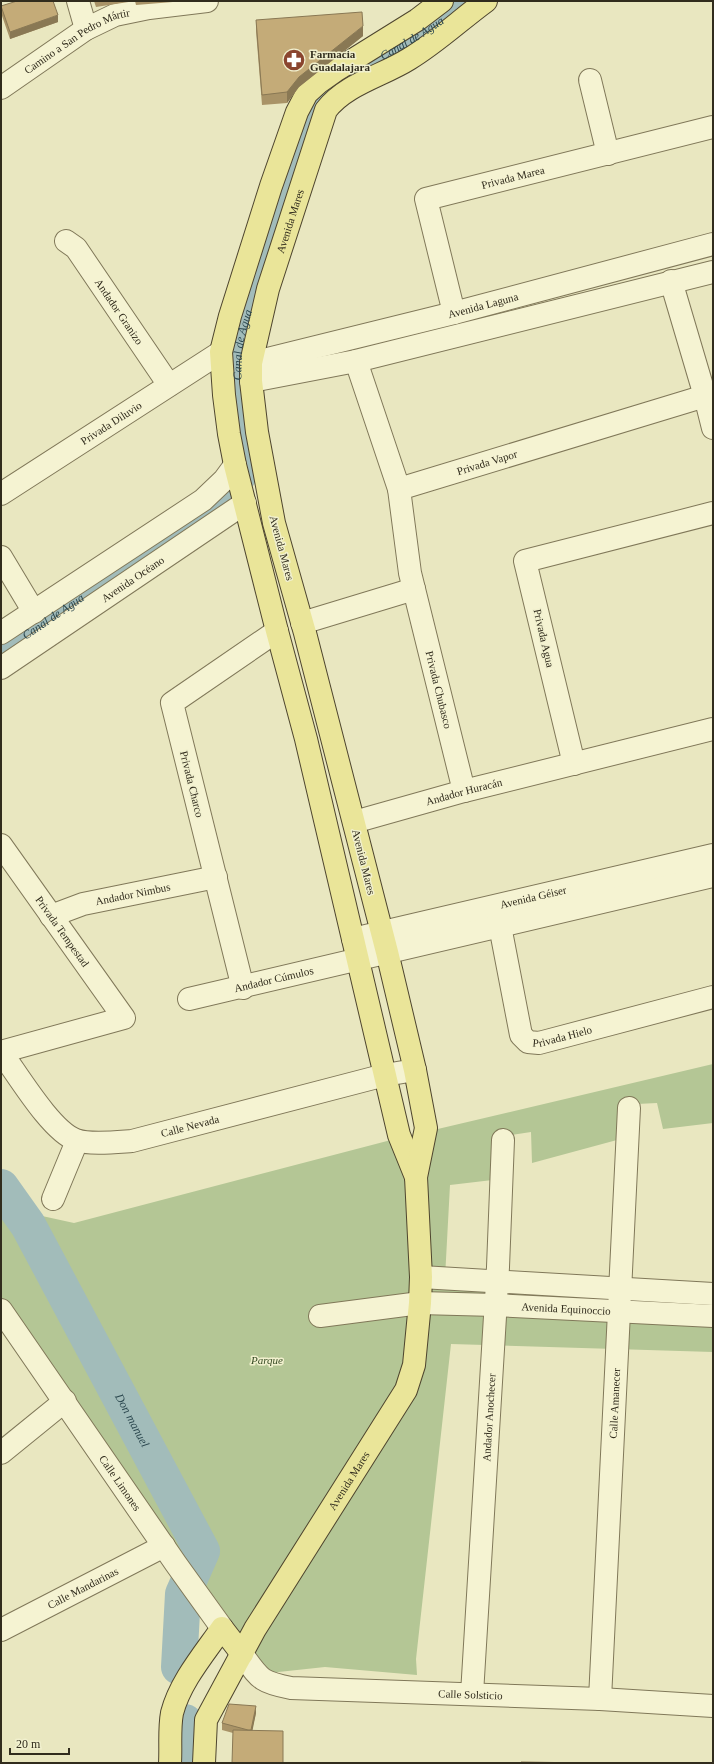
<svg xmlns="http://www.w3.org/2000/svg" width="714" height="1764" viewBox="0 0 714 1764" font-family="'Times New Roman',serif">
	<rect width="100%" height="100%" fill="#e9e7c0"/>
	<path fill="#b4c695" d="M713 1064V1123L663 1129 657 1103 637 1104 628 1137 532 1163 531 1132 505 1136 501 1179 450 1185 445 1278 713 1290V1352L451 1344 416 1659 417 1675 325 1667 269 1673 1 1302V1171L33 1214 74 1223 391 1140Z"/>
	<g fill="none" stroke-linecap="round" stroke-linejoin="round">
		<path stroke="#a2bcba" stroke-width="21" id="s1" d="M1 652 220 503 240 485 245 479 247 470 237 385 238 352 241 334 313 102 316 97 332 85 419 35 443 19 463 1"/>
		<g stroke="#a2bcba" stroke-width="36">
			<path id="s2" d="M1 1187 28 1225 202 1551 183 1594 179 1667"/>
			<path d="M184 1763 185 1722"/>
		</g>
		<g stroke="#807859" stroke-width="24">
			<g id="minor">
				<path d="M78 1 86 29"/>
				<path d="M590 80 608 154"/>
				<path id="s3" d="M1 88 86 29 115 15 149 8 207 1"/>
				<path id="s4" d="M66 241 76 248 169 385"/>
				<path d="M671 281 705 396 713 428"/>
				<path id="s5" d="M454 313 426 199 713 127"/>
				<path id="s6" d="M356 361 399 489 410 573 464 791"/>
				<path id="s7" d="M251 363 454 313 713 244"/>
				<path d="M251 381 356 361 713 272"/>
				<path id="s8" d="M399 489 705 396"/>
				<path id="s9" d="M1 494 221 352"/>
				<path d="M1 557 34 612"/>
				<path d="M302 623 414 589"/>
				<path d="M1 633 203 500 224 480 235 465"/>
				<path id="s10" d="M1 668 245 503"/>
				<path d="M574 764 525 561 713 513"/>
				<path id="s11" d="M354 822 464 791 713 729"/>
				<path id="s12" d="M1 845 124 1018 1 1052"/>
				<path id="s13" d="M51 916 83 904 216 877"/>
				<path id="s14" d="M500 926 521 1035 528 1042 539 1043 713 997"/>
				<path id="s15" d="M353 939 713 855"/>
				<path d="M243 988 172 703 277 631"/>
				<path id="s16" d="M189 999 713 876"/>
				<path id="s17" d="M1 1052C18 1075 51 1131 76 1140 89 1145 117 1142 132 1141L385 1075 415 1070"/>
				<path d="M53 1199 77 1141"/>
				<path d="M421 1277 713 1294"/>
				<path id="s18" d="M1 1310 176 1564 222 1628"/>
				<path id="s19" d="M320 1316 420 1303 495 1305 713 1316"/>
				<path d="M1 1453 65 1401"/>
				<path id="s20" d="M1 1630 164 1546"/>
				<path id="s21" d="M242 1654C260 1679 260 1682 291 1688L600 1699 713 1706"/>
				<path id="s22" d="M472 1694 498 1267 503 1140"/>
				<path id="s23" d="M600 1699 629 1108"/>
			</g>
		</g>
		<g stroke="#4e452e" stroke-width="24">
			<g id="major">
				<path d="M416 1177 399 1135 306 739 277 631 235 465 229 434 224 395 221 352 230 316 271 186 297 112 307 93 318 83 335 71 417 20 442 1"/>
				<path d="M170 1763C171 1747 169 1729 172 1713 180 1682 204 1654 222 1628L242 1654"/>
				<path id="s24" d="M204 1763 206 1720 255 1629 406 1390 414 1365 420 1303 421 1277 416 1177 426 1128 415 1070 387 952 305 633 274 523 257 432 251 381V363L268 289 326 110C346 84 382 76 409 59 437 42 460 20 486 1"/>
			</g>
		</g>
		<use href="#minor" stroke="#f5f3d2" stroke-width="22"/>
		<use href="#major" stroke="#eae599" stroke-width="22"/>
	</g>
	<path fill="#a99367" d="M94 1H185L136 5 135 1 96 7Z
		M1 6 58 22 10 39 1 13Z
		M256 20 363 36 299 87 287 103 262 105 256 31Z
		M256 1713 252 1730 233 1733 222 1730V1723Z"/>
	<path fill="#897854" d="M58 15V22L10 39V32Z
		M363 26V36L299 87 287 103V92L299 77Z
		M256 1706V1713L251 1738V1731Z"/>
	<path fill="#c4ab78" stroke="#897854" d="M17 1H53L58 15 10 32 1 6Z
		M362 12 363 26 299 77 287 92 262 95 256 20Z
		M229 1704 256 1706 251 1730H248L222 1723Z
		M233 1730 283 1731V1763H232Z
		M521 1762 587 1763H521Z"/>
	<defs>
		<g id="pharmacy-disc" transform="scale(1.15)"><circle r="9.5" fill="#8a452f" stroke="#f1f0ce"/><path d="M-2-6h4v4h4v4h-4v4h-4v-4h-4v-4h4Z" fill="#fff"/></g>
	</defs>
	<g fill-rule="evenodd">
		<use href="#pharmacy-disc" x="294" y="60"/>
	</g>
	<g text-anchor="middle" stroke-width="3" stroke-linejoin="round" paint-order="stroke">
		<g font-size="11" fill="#312c1d" stroke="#f1f0ce">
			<text dy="4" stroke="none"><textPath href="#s3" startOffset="90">Camino a San Pedro Mártir</textPath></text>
			<text dy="4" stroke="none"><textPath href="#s5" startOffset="207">Privada Marea</textPath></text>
			<text dy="4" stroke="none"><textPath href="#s24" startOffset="1627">Avenida Mares</textPath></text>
			<text dy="4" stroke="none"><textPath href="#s7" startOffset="239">Avenida Laguna</textPath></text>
			<text dy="4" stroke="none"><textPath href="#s4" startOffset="89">Andador Granizo</textPath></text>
			<text dy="4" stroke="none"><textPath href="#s9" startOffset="131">Privada Diluvio</textPath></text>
			<text dy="4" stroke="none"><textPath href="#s8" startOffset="92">Privada Vapor</textPath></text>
			<text transform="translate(282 548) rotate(75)" y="4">Avenida Mares</text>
			<text dy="4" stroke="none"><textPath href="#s10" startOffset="159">Avenida Océano</textPath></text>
			<text transform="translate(544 638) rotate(77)" y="4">Privada Agua</text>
			<text dy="4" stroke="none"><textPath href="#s6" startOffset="340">Privada Chubasco</textPath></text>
			<text transform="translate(192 784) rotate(76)" y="4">Privada Charco</text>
			<text dy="4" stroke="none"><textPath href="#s11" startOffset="114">Andador Huracán</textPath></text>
			<text transform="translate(364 862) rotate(76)" y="4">Avenida Mares</text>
			<text dy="4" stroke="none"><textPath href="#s13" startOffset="85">Andador Nimbus</textPath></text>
			<text dy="4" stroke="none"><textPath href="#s15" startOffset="185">Avenida Géiser</textPath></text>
			<text dy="4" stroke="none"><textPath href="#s12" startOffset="106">Privada Tempestad</textPath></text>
			<text dy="4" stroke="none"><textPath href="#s16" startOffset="87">Andador Cúmulos</textPath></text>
			<text dy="4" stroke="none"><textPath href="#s14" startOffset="156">Privada Hielo</textPath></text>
			<text dy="4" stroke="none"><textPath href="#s17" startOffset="233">Calle Nevada</textPath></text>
			<text dy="4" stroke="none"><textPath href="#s19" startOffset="247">Avenida Equinoccio</textPath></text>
			<text dy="4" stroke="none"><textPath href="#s23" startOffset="296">Calle Amanecer</textPath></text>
			<text dy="4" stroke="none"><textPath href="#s22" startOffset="277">Andador Anochecer</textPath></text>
			<text dy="4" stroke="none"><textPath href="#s24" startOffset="322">Avenida Mares</textPath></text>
			<text dy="4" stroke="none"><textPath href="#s18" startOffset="210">Calle Limones</textPath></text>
			<text dy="4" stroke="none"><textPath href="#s20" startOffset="92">Calle Mandarinas</textPath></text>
			<text dy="4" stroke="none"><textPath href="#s21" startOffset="242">Calle Solsticio</textPath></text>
		</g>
		<g font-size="11" font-weight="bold" fill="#312c1d" stroke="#f1f0ce" text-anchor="start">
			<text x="310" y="58">Farmacia<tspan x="310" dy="13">Guadalajara</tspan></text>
		</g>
		<g font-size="11" font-style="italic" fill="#384c25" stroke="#f1f0ce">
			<text x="267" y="1364">Parque</text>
		</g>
		<g font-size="12" font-style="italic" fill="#2d4950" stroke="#f1f0ce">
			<text dy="4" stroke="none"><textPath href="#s1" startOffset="807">Canal de Agua</textPath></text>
			<text dy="4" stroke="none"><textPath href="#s1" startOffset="435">Canal de Agua</textPath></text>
			<text dy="4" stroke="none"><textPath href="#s1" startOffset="63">Canal de Agua</textPath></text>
			<text dy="4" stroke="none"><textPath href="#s2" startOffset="268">Don manuel</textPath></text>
		</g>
	</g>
	<rect width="714" height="1764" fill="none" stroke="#312c1d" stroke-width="4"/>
	<path d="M10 1748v6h59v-6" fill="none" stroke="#312c1d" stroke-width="2"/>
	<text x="16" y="1748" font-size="12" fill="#312c1d" stroke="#f1f0ce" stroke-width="3" paint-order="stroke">20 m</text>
</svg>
